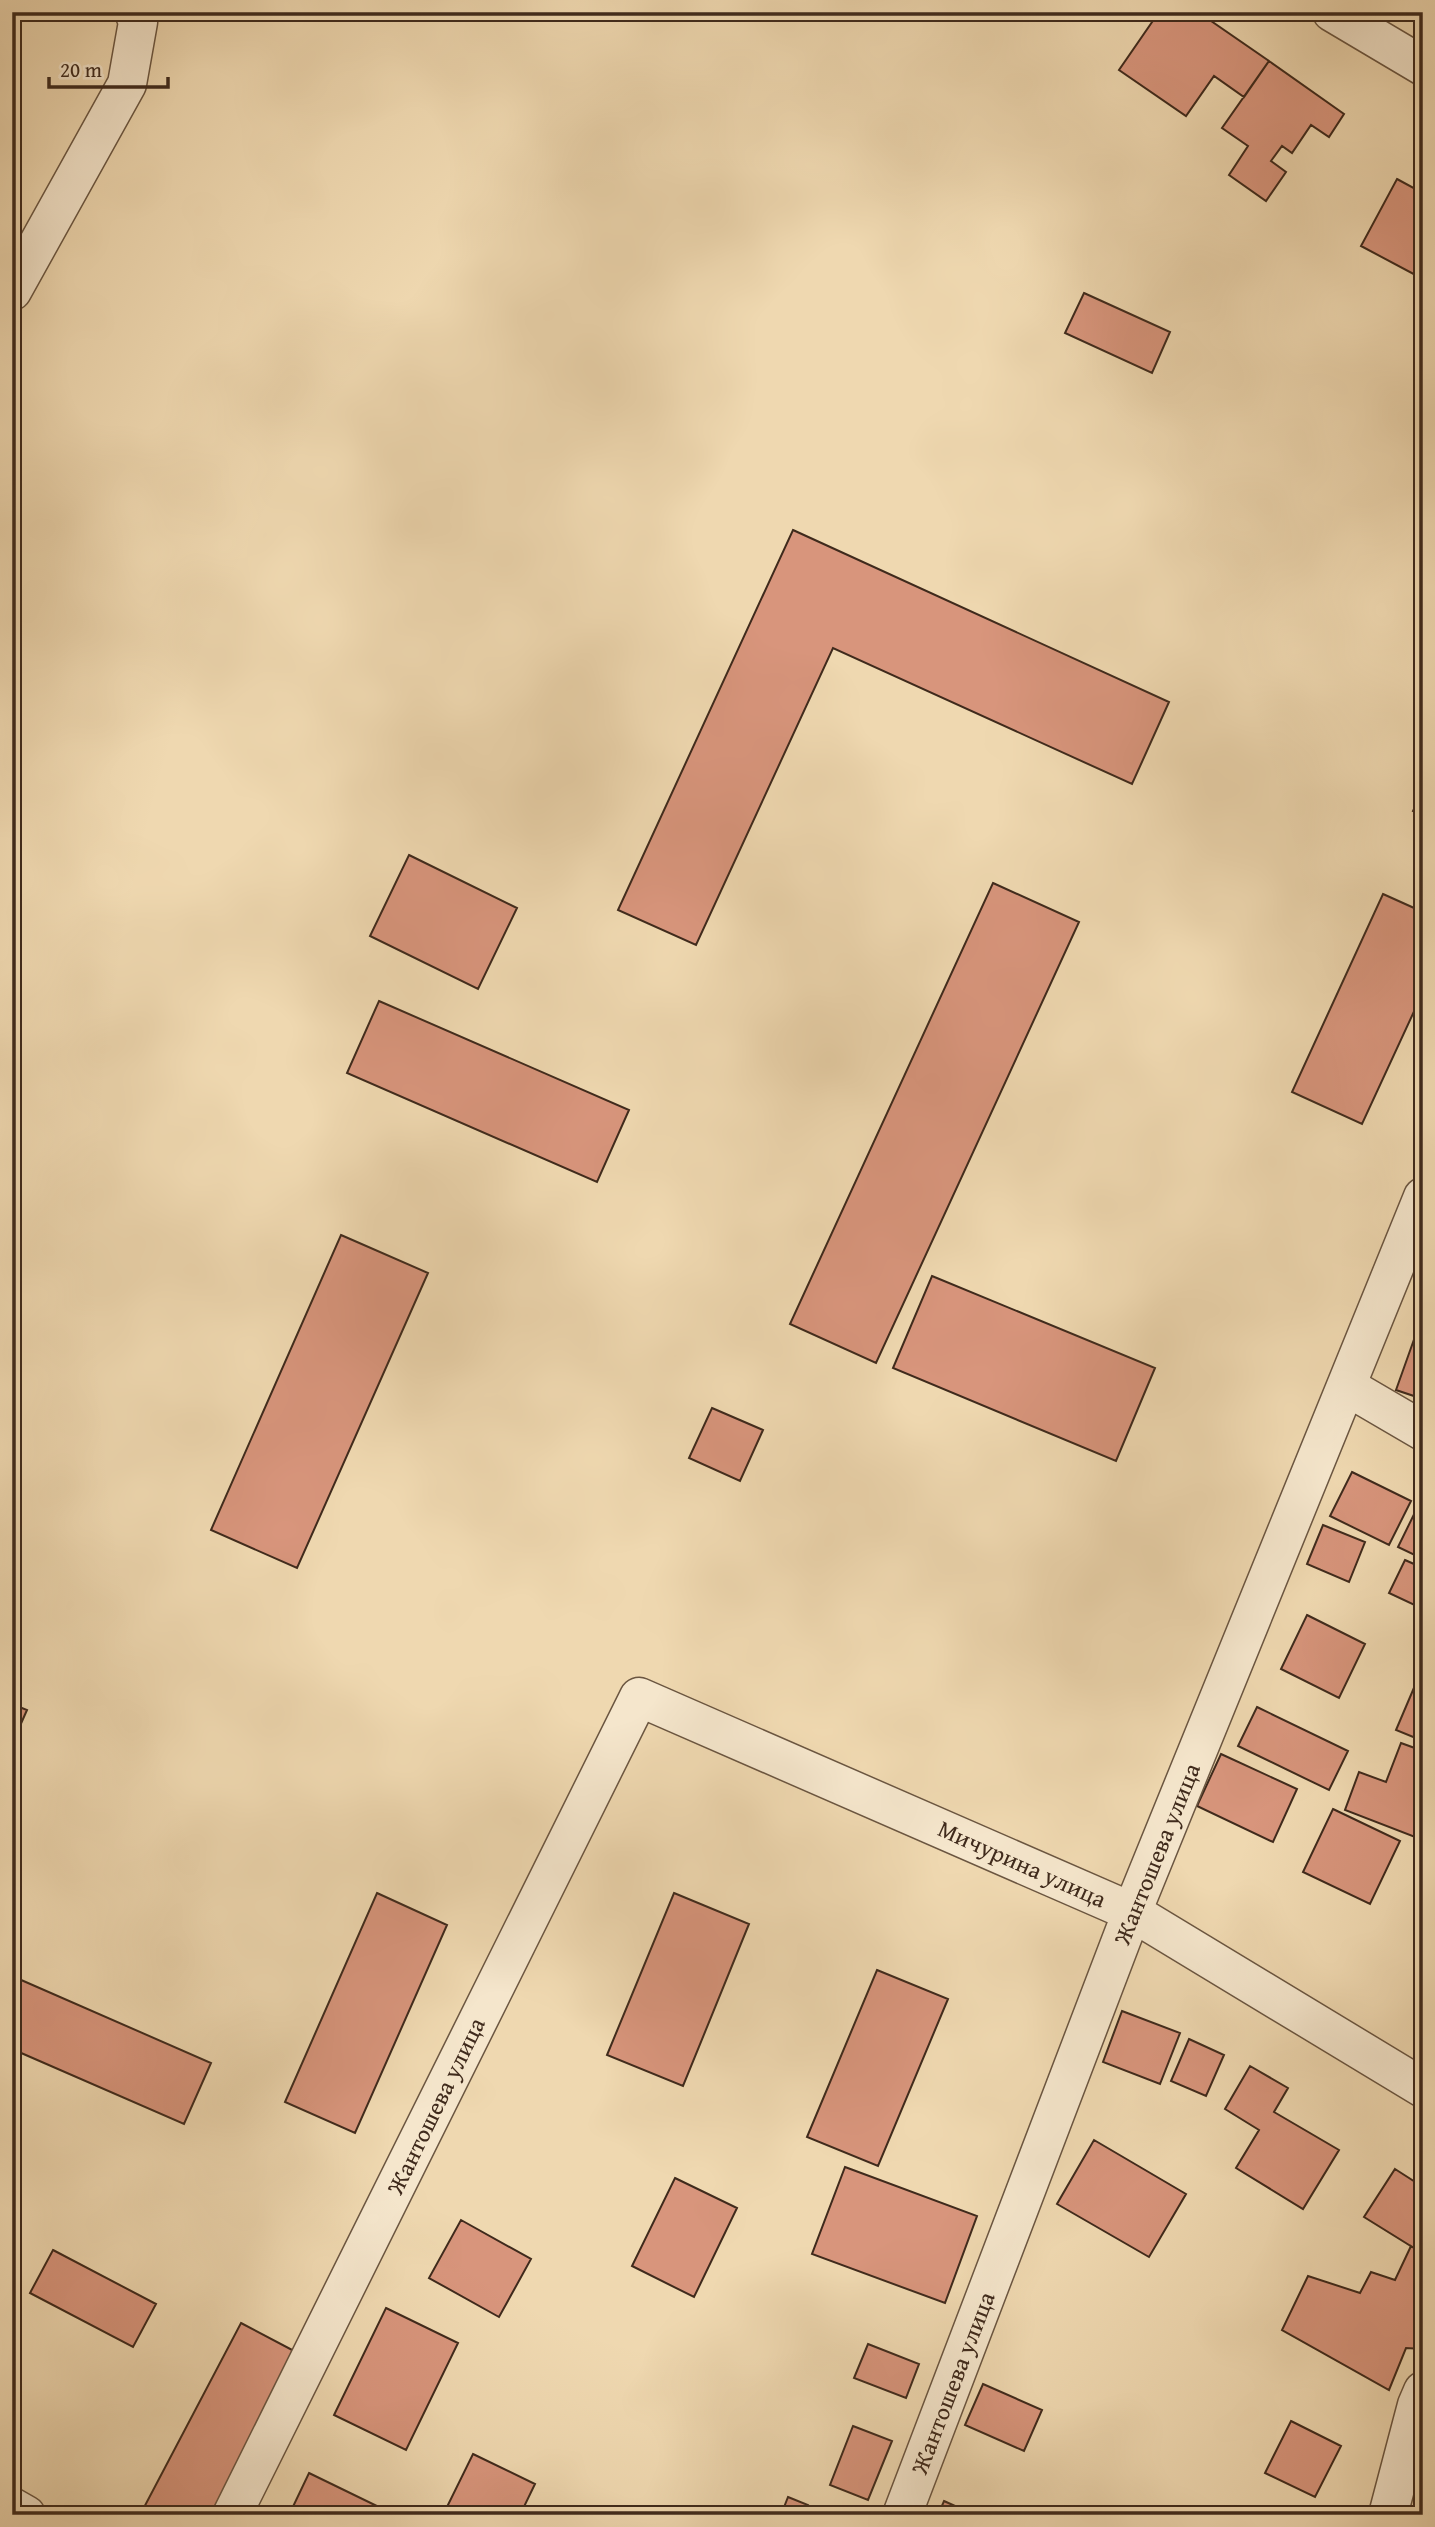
<svg xmlns="http://www.w3.org/2000/svg" width="1435" height="2527" viewBox="0 0 1435 2527" font-family="'Gentium Book Plus',serif">
	<rect width="100%" height="100%" fill="#efd8b0"/>
	<filter id="stains"><feTurbulence type="fractalNoise" baseFrequency=".00286" numOctaves="4"/><feColorMatrix values="0 0 0 0 .2 0 0 0 0 .09 0 0 0 0 .02 0 0 0 .5 -.17"/></filter>
	<radialGradient id="worn" r=".72"><stop offset=".6" stop-color="#630" stop-opacity="0"/><stop offset="1" stop-color="#630" stop-opacity=".3"/></radialGradient>
	<path fill="#d8957c" stroke="#3f2a1c" stroke-width="2" d="M1159 12H1198L1269 61 1244 97 1214 76 1186 116 1119 70Z
		M1269 61 1344 114 1329 137 1311 125 1292 153 1282 146 1271 161 1286 172 1266 201 1229 175 1248 146 1222 128Z
		M1397 179 1423 193V279L1361 246Z
		M1084 293 1170 332 1152 373 1065 333Z
		M793 530 1169 702 1132 784 833 648 696 945 618 910Z
		M1423 791V816L1413 811Z
		M409 855 517 908 478 989 370 936Z
		M993 883 1079 922 876 1363 790 1324Z
		M1383 894 1423 912V992L1362 1124 1292 1092Z
		M379 1001 629 1110 597 1182 347 1073Z
		M341 1235 428 1273 297 1568 211 1530Z
		M932 1276 1155 1368 1116 1461 893 1368Z
		M1422 1317 1423 1318V1399L1396 1390Z
		M712 1408 763 1430 740 1481 689 1458Z
		M1352 1472 1411 1501 1389 1545 1330 1516Z
		M1423 1496V1559L1398 1547Z
		M1323 1525 1365 1542 1349 1582 1307 1564Z
		M1405 1560 1423 1568V1609L1389 1593Z
		M1307 1615 1365 1644 1339 1698 1281 1669Z
		M1416 1683 1423 1685V1741L1396 1730Z
		M12 1704 27 1710 12 1744Z
		M1257 1707 1348 1751 1329 1790 1238 1746Z
		M1401 1743 1423 1751V1815L1415 1837 1345 1810 1359 1772 1386 1782Z
		M1221 1754 1297 1789 1273 1842 1197 1806Z
		M1333 1809 1400 1841 1370 1904 1303 1872Z
		M377 1893 447 1925 355 2133 285 2102Z
		M674 1893 749 1924 683 2086 607 2055Z
		M877 1970 948 1999 878 2166 807 2137Z
		M12 1976 211 2063 184 2124 12 2049Z
		M1122 2011 1180 2033 1160 2084 1103 2062Z
		M1189 2039 1224 2055 1206 2096 1171 2081Z
		M1250 2066 1288 2088 1274 2112 1339 2150 1303 2209 1236 2168 1259 2130 1225 2109Z
		M1094 2140 1186 2194 1149 2257 1057 2204Z
		M845 2167 977 2216 945 2303 812 2254Z
		M1395 2169 1423 2187 1422 2253 1364 2217Z
		M675 2178 737 2208 694 2297 632 2266Z
		M461 2220 531 2259 499 2317 429 2278Z
		M1411 2246 1422 2253 1423 2252V2349L1406 2348 1389 2390 1282 2330 1308 2276 1360 2293 1371 2272 1395 2280Z
		M53 2250 156 2304 133 2347 30 2293Z
		M386 2308 458 2343 406 2450 334 2415Z
		M241 2323 296 2352 211 2515H140Z
		M868 2344 919 2364 906 2398 854 2378Z
		M983 2384 1042 2410 1024 2451 965 2425Z
		M1291 2421 1341 2446 1315 2497 1265 2473Z
		M853 2426 892 2441 868 2500 830 2485Z
		M473 2454 535 2484 520 2515H443Z
		M309 2473 379 2507 375 2515H289Z
		M788 2497 808 2505 805 2515H781Z
		M944 2501 975 2515H938Z"/>
	<g fill="none" stroke-linecap="round" stroke-linejoin="round">
		<g stroke="#6b5641" stroke-width="41">
			<path id="minor" d="M1332 12 1423 66
				M12 291 127 84 138 22 134 12
				M1346 1386 1423 1431
				M12 2507 26 2515
				M232 2515 639 1697 1132 1912 1423 2088
				M902 2515 1132 1912 1423 1197
				M1388 2515 1417 2405 1423 2391"/>
		</g>
		<use href="#minor" stroke="#f5e6cc" stroke-width="38"/>
	</g>
	<g text-anchor="middle" stroke-width="5" stroke-linejoin="round" paint-order="stroke">
		<g font-size="24" fill="#3f2a1c" stroke="#f5e6cc">
			<text transform="translate(1157 1854) rotate(-68)" y="8">Жантошева улица</text>
			<text transform="translate(1022 1864) rotate(24)" y="8">Мичурина улица</text>
			<text transform="translate(436 2106) rotate(-64)" y="8">Жантошева улица</text>
			<text transform="translate(953 2383) rotate(-69)" y="8">Жантошева улица</text>
		</g>
	</g>
	<rect width="1435" height="2527" fill="none" stroke="#efd8b0" stroke-width="42"/>
	<rect x="14" y="14" width="1407" height="2499" fill="none" stroke="#3f2a1c" stroke-width="3.5"/>
	<rect x="21" y="21" width="1393" height="2485" fill="none" stroke="#3f2a1c" stroke-width="2"/>
	<path d="M49 77v10h119v-10" fill="none" stroke="#3f2a1c" stroke-width="3.5"/>
	<text x="60" y="77" font-size="21" fill="#3f2a1c" stroke="#f5e6cc" stroke-width="5" paint-order="stroke">20 m</text>
	<rect width="100%" height="100%" filter="url(#stains)"/>
	<rect width="100%" height="100%" fill="url(#worn)"/>
</svg>
